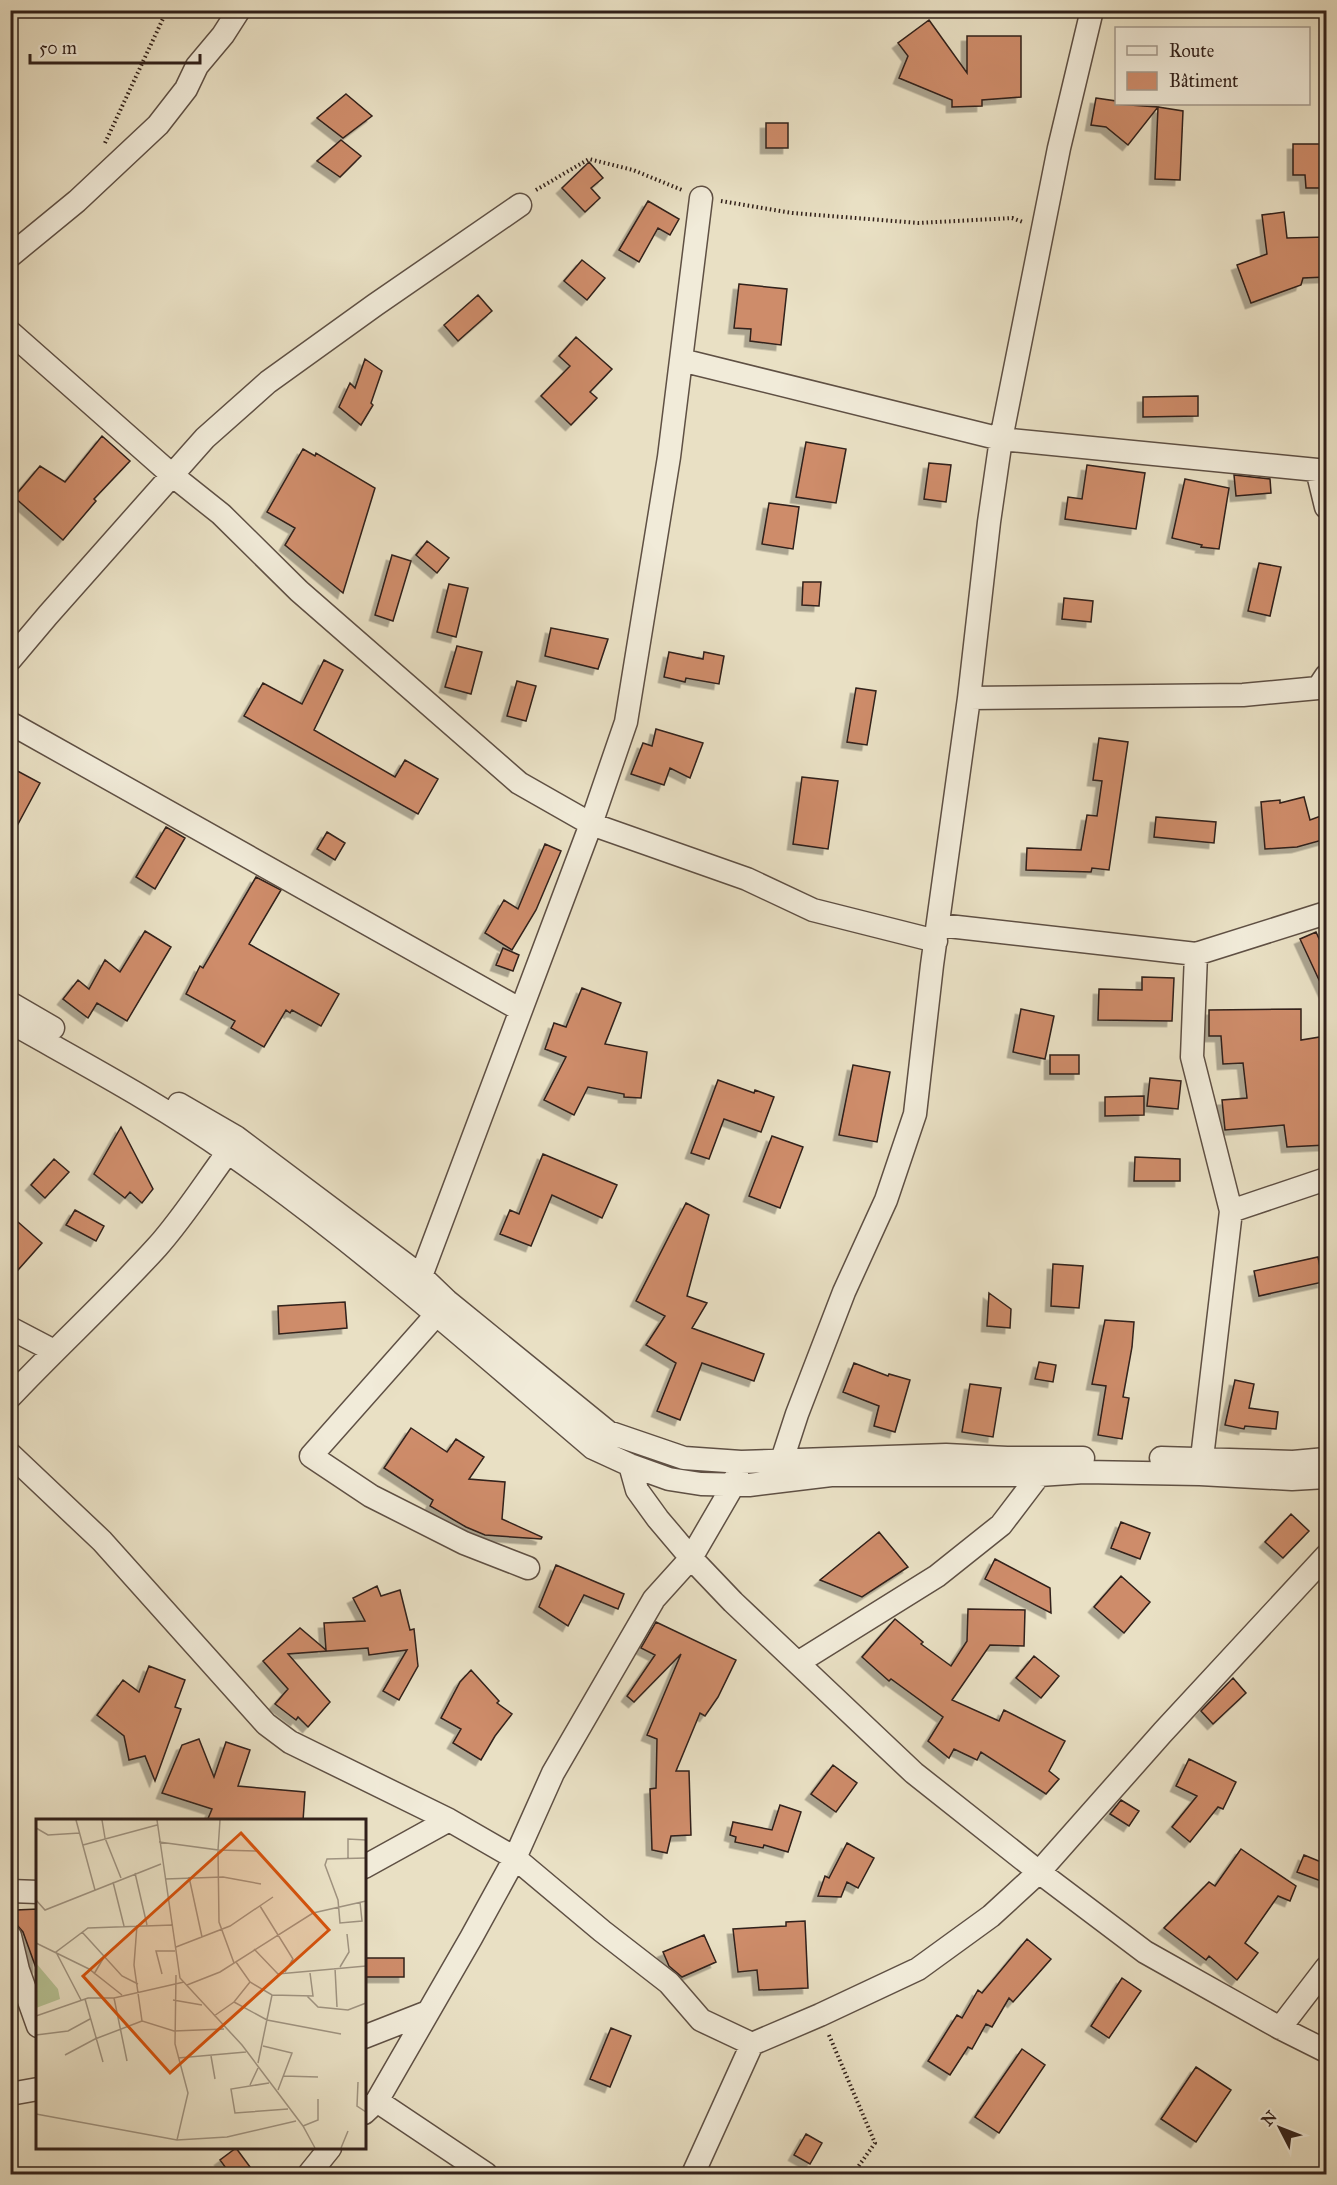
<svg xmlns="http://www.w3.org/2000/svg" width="1337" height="2185" viewBox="0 0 1337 2185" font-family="'IM FELL Great Primer',serif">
	<defs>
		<filter id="shadow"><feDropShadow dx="-5.5" dy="5.5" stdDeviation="0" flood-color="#0004"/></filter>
	</defs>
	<rect width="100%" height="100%" fill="#e9e0c4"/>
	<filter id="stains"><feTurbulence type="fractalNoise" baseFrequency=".00333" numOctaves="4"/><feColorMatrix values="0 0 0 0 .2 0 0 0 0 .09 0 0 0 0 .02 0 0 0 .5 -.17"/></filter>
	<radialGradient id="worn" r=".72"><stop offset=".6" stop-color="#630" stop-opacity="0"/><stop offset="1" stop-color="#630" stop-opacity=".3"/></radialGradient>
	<path fill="#ce8c6b" stroke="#31201a" stroke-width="1.5" filter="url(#shadow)" d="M929 20 967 73V36H1021V97L982 100V106L952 107V100L899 78 908 56 898 43Z
		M346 94 372 116 343 138 317 118Z
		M1096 98 1116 101V104L1158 107 1128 145 1106 127 1091 125Z
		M1158 107 1183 111 1180 180 1155 179Z
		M766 123H788V148H766Z
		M341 140 361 156 340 177 317 161Z
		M1293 144H1323V188H1306L1305 175H1293Z
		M589 162 603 178 591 188 600 198 585 212 562 188Z
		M648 201 679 219 670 235 658 228 639 262 619 250Z
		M1284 212 1287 238 1326 237V277L1303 278 1301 285 1251 303 1237 265 1267 254 1262 215Z
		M582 260 605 278 587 300 564 281Z
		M739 284 787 289 781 345 750 341 751 329 734 328Z
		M478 295 492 311 458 341 444 325Z
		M576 337 612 369 590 392 597 398 571 425 541 396 570 366 559 356Z
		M365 359 382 371 371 403 373 405 361 425 339 407 350 383 355 388Z
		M1198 396V416L1143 417V397Z
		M102 436 130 461 94 499 96 501 63 540 14 497 40 466 65 482Z
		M806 442 846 449 836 503 796 497Z
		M303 449 315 456 316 453 375 488 343 593 285 545 295 528 267 512Z
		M929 463 951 465 946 502 924 499Z
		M1087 465 1145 473 1136 529 1065 519 1068 497 1082 499Z
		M1234 475 1270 479 1271 493 1236 496Z
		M1185 479 1229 488 1219 549 1201 547 1202 545 1172 538Z
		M769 503 799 507 793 549 762 544Z
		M427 541 449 558 437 573 416 555Z
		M392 555 411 561 393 621 375 615Z
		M1259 563 1281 567 1270 616 1248 611Z
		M803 582H821L819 606 802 605Z
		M449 584 468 588 456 637 437 632Z
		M1064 598 1093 601 1091 622 1062 619Z
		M551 628 608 639 598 669 545 656Z
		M457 646 482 652 471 694 445 687Z
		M669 652 703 659 704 652 724 656 719 684 686 678 685 682 664 677Z
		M324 660 343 670 314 730 395 777 405 760 438 779 418 814 244 716 263 683 302 704Z
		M517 681 536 686 526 721 507 716Z
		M856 688 876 691 867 745 847 742Z
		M656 729 703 743 690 778 670 768 664 785 631 774 643 743 652 746Z
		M1099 738 1128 742 1109 870 1092 868 1091 872 1026 870 1027 848 1081 850 1087 815 1097 816 1102 781 1093 780Z
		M10 767 40 783 10 839Z
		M802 777 838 781 828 849 793 844Z
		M1304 797 1310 820 1326 814V839L1297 847 1265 849 1261 802 1280 800V803Z
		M1156 817 1216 822 1214 843 1154 837Z
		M166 827 185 838 155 889 136 877Z
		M327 832 345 843 335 860 317 849Z
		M545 844 561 851 536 910 512 950 485 933 504 900 518 909Z
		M256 877 281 890 249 944 339 994 321 1026 292 1010 290 1013 286 1010 264 1047 231 1028 235 1021 186 994 200 966 203 968Z
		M145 931 171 947 127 1021 97 1003 88 1018 63 999 78 980 89 989 105 960 120 972Z
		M1316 932 1326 954V995L1300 939Z
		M503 948 519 955 513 971 496 965Z
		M1142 977 1174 978 1172 1021 1098 1020 1099 989 1142 990Z
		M582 988 621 1003 605 1044 647 1052 641 1098 624 1097V1094L588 1087 574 1115 544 1100 566 1057 545 1049 554 1023 566 1027Z
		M1021 1009 1054 1016 1045 1059 1013 1052Z
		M1301 1009V1040L1326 1036V1099L1321 1100 1326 1121V1145L1287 1147 1284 1125 1225 1130 1222 1100 1247 1098 1243 1063 1223 1064 1221 1036H1209V1010Z
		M1050 1055H1079V1074H1050Z
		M853 1065 890 1072 877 1142 839 1135Z
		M1150 1078 1181 1081 1178 1109 1147 1106Z
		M718 1080 754 1093 755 1090 774 1097 761 1132 724 1119 709 1159 691 1153Z
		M1144 1096V1115L1105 1116V1097Z
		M121 1127 153 1189 142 1203 130 1192 125 1198 94 1174Z
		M772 1136 803 1147 780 1208 749 1196Z
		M543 1154 617 1185 602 1218 552 1195 531 1246 500 1234 510 1210 519 1214Z
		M1135 1157 1180 1159V1181H1134Z
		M54 1159 69 1172 45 1198 31 1185Z
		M686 1203 709 1215 687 1296 707 1303 692 1328 764 1354 754 1381 702 1363 680 1420 657 1411 676 1363 646 1345 665 1316 636 1301Z
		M75 1210 104 1226 96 1241 66 1225Z
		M10 1215 42 1243 10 1279Z
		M1318 1257 1323 1282 1259 1296 1254 1271Z
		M1053 1264 1083 1266 1079 1308 1051 1306Z
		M989 1293 1011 1309 1010 1328 987 1326Z
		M345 1302 347 1328 279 1334 278 1306Z
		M1105 1320 1134 1322 1132 1347 1123 1397 1129 1398 1122 1439 1098 1435 1106 1386 1092 1384Z
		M1039 1362 1056 1365 1053 1382 1035 1379Z
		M854 1363 888 1376 889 1374 910 1380 895 1432 874 1426 879 1406 843 1392Z
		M1235 1380 1254 1384 1249 1408 1278 1412 1276 1429 1245 1426 1244 1429 1225 1425Z
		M970 1384 1001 1388 993 1437 962 1432Z
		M411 1428 447 1452 456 1439 484 1457 469 1479 505 1482 502 1519 542 1537 541 1539 485 1535 466 1527 430 1506 433 1500 384 1468Z
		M1291 1514 1309 1531 1283 1558 1265 1542Z
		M1121 1522 1150 1533 1140 1559 1111 1548Z
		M879 1532 908 1567 862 1597 820 1580Z
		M995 1559 1050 1588 1051 1613 985 1579Z
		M556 1565 624 1594 618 1609 584 1595 568 1626 539 1607Z
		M1121 1576 1150 1602 1124 1633 1094 1607Z
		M377 1586 381 1596 400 1590 410 1630 414 1629 418 1666 399 1700 383 1691 407 1650 369 1655 368 1648 288 1654 330 1702 308 1727 298 1717 296 1720 275 1704 288 1689 263 1661 300 1628 326 1650 324 1623 365 1621 353 1598Z
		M968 1609 1025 1610 1024 1646 990 1645 952 1700 999 1721 1004 1710 1065 1741 1049 1771 1059 1779 1046 1794 981 1752 977 1760 954 1749 949 1758 928 1741 943 1717 891 1679 889 1681 862 1657 895 1619 923 1642 921 1644 951 1666 967 1641Z
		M656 1622 736 1660 718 1697 705 1716 700 1713 676 1771H689L691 1835 671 1836 667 1853 652 1850 650 1789 656 1788 657 1739 647 1735 681 1654 634 1702 627 1696 655 1655 641 1648Z
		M1034 1656 1059 1676 1041 1698 1016 1678Z
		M149 1666 185 1680 175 1707 181 1709 155 1781 145 1756 129 1760 124 1736 97 1715 123 1680 139 1692Z
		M471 1670 499 1701 497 1703 512 1714 495 1736 481 1760 453 1743 461 1729 441 1718 460 1682Z
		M1233 1678 1246 1693 1213 1724 1201 1711Z
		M199 1739 214 1777 226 1742 250 1750 238 1786 305 1792 303 1821H207L212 1809 162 1793 182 1745Z
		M1189 1759 1236 1782 1223 1809 1218 1807 1190 1842 1172 1827 1197 1796 1176 1786Z
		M833 1765 857 1783 836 1812 811 1794Z
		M1121 1800 1139 1811 1129 1826 1110 1814Z
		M780 1805 801 1812 788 1852 764 1845 763 1848 735 1842 736 1837 730 1835 733 1822 772 1830Z
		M847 1843 874 1858 858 1888 847 1882 841 1897 818 1896 825 1876 829 1878Z
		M1241 1849 1296 1886 1290 1901 1278 1896 1245 1943 1258 1953 1237 1980 1209 1956 1206 1960 1164 1928 1209 1882 1215 1886Z
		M1304 1855 1326 1864V1883L1297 1872Z
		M38 1909V1967L36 1968 23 1932 17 1925 16 1910Z
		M805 1921 808 1988 759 1990 757 1970 738 1972 733 1929 786 1926V1922Z
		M704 1935 716 1962 682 1977 669 1966 663 1952Z
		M1027 1939 1051 1959 1013 2002 1009 1998 992 2027 986 2024 972 2049 968 2047 950 2075 928 2061 957 2015 962 2018 978 1990 982 1993Z
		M366 1958H404V1977H366Z
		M1122 1978 1141 1991 1109 2038 1091 2026Z
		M611 2028 631 2036 610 2087 590 2079Z
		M1022 2049 1045 2065 999 2133 975 2117Z
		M1196 2067 1231 2090 1196 2142 1161 2119Z
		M806 2134 822 2143 810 2164 794 2155Z
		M236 2148 256 2175H231L220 2160Z"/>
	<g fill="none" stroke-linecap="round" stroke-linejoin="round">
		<g stroke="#5f5044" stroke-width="25">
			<path id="street" d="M10 256 77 201 158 125 186 89 197 66 223 35 239 10
				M10 332 172 475 221 514 299 591 519 783 591 824 747 879 813 910 936 941
				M681 360 1001 439 1317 470 1326 507
				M10 660 48 615 205 438 268 382 375 305 520 205
				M969 698 1243 695 1318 688 1326 676
				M10 723 521 1010
				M939 925 1196 954 1326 913
				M1196 954 1192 1057 1231 1211 1202 1458
				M10 1003 53 1028
				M10 1022C84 1064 160 1104 229 1153 357 1242 474 1347 593 1448L630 1465 669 1479 701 1484 749 1485 831 1475H1039L1084 1472 1200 1474 1292 1479 1326 1477
				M179 1104 236 1137 421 1276 447 1301 608 1432 684 1458 741 1462 946 1455 1007 1458H1083
				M1231 1211 1326 1179
				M421 1276 591 824 626 722 669 457 701 198
				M436 1315 311 1456 371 1496 464 1543 528 1568
				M10 1328 54 1351
				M10 1397C58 1346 110 1299 157 1247 183 1218 205 1183 228 1152
				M10 1454 102 1541 266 1724 290 1742 449 1820 515 1858 602 1931 669 1983 701 2020 752 2044 820 2015 918 1969 991 1916 1039 1872 1163 1732 1326 1556
				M1161 1458 1293 1462 1326 1459
				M782 1460 797 1414 844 1292 886 1200 915 1114 932 965 969 698 989 522 1001 439 1059 148 1092 10
				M630 1465 637 1490 658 1519 691 1558 733 1602 914 1773 1039 1872 1145 1952 1280 2028 1326 2051
				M799 1662 937 1576 1001 1525 1039 1475
				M364 1867 449 1820
				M10 1891 38 1892
				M10 1936 18 1970 38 2026
				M1280 2028 1326 1968
				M364 2037 428 2012
				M10 2094 38 2089
				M377 2101 486 2174
				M364 2113 377 2101 471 1938 515 1858 553 1773 654 1599 691 1558 734 1484 737 1474
				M309 2174 330 2148
				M693 2174 752 2044"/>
		</g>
		<path stroke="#31201a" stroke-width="4" stroke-dasharray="1.5 3" stroke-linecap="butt" d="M105 143 167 10
			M536 190 589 159 633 170 682 190
			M721 201 792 213 919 223 1012 218 1023 222
			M829 2035 875 2143 853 2174"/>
		<use href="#street" stroke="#f1ebd9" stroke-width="22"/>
	</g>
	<g transform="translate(36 1819)">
		<rect width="330" height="330" fill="#e9e0c4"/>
		<path d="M0 144 22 170 24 180 0 189Z" fill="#b6c294"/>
		<path fill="none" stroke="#9f9380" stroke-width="1.5" d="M40 1 59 71M66 1 69 19 85 59M121 1 144 159 206 226 267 307 279 329M184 1 182 31 222 32M0 9 12 16 44 14M123 23 182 31 183 103 198 144M47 26 121 6M312 39V20L330 21M99 54 111 106M153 58 166 118M129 60 187 58 225 65M77 63 88 107M0 81 9 91 125 45M324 83 326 102 304 104 302 81 289 46 291 40 330 39M224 87 257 140 249 153M101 106 98 146 106 202 138 212 188 210M46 113 86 157 102 165M0 124 53 150 86 176M140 128 194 107 237 78M218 130 242 155 330 147M200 143 214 163 236 176 277 177 274 154M304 148 313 133 311 115M299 149 301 188M58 155 68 138M126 155 120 132H139M140 156 139 225 152 274 141 321M151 166 184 153 277 94 330 82M271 177 282 188 312 191 330 184M78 179 91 242M49 180 67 243M45 181 20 133 52 109 137 106M137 181 166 186M198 183 231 201 305 215M0 197 52 179H78L148 163M178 197 198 183 214 163M0 216 32 212 54 200M227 227 256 234 242 271M29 236 59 220 106 202M175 237 179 260M142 239 210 233M222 244 236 176M247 257 282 258M322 263 321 287 330 293M233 264 195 270 199 294 252 290M214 266 222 249M0 295 141 321 191 318 260 302M267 307 282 301V280M305 329 312 312"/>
		<path fill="#d6530d" fill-opacity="0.15" stroke="#d6530d" stroke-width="3" d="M205 14 293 111 134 254 47 157Z"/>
		<rect width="330" height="330" fill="none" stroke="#31201a" stroke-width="3"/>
	</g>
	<rect width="1337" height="2185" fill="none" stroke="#e9e0c4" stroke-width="36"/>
	<rect x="12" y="12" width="1313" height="2161" fill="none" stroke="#31201a" stroke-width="3"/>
	<rect x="18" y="18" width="1301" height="2149" fill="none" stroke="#31201a" stroke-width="1.5"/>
	<rect x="1115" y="27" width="195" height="78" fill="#f1ebd9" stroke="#a49a8d" stroke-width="1.5"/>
	<rect x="1127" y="46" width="30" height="9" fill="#f1ebd9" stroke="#a49a8d" stroke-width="1.5"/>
	<text x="1169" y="57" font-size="18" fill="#31201a">Route</text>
	<rect x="1127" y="72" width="30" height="18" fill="#ce8c6b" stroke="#a49a8d" stroke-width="1.5"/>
	<text x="1169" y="87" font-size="18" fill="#31201a">Bâtiment</text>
	<g transform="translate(1280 2128) rotate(312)" stroke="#f1ebd9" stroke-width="4.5" paint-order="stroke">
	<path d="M0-4.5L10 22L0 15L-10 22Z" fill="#31201a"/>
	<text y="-9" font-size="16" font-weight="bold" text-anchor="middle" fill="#31201a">N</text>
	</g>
	<path d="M30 54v9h170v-9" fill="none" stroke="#31201a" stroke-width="3"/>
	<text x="39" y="54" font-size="18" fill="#31201a" stroke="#f1ebd9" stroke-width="4.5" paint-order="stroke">50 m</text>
	<rect width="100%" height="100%" filter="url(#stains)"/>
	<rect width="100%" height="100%" fill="url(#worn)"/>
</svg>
